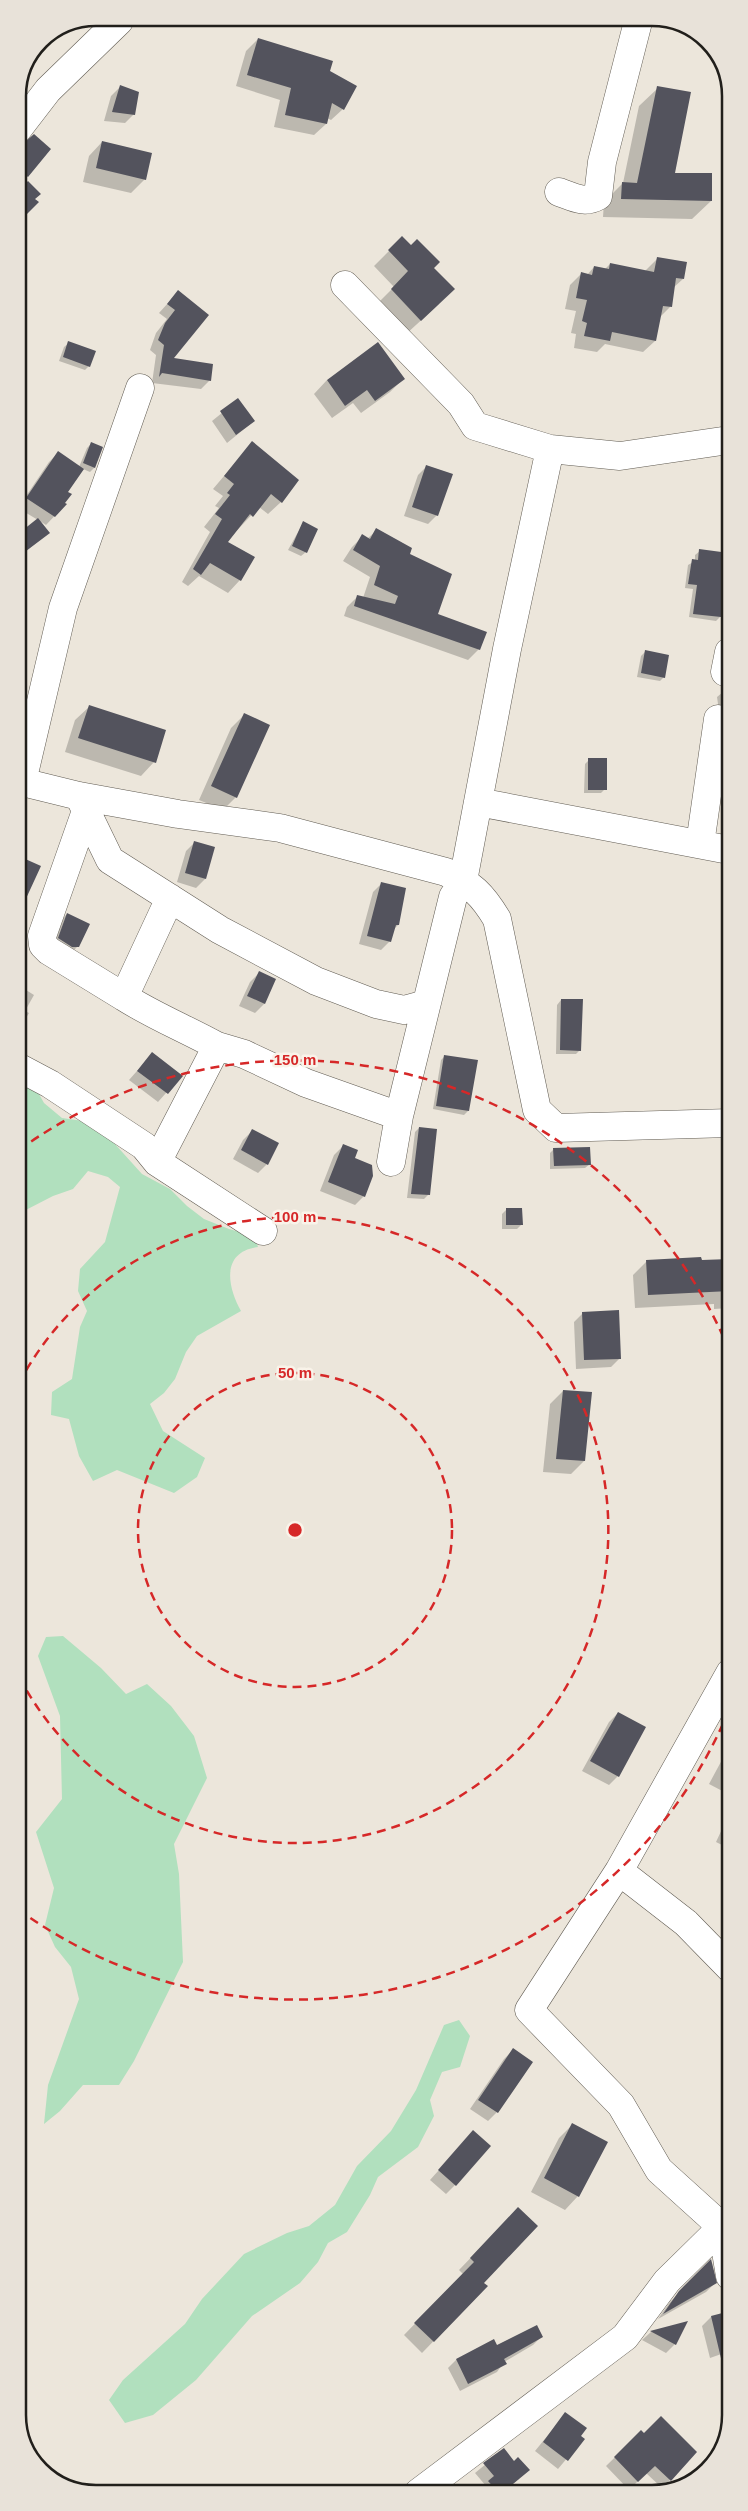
<svg xmlns="http://www.w3.org/2000/svg" width="748" height="2511" viewBox="0 0 748 2511" font-family="Arial,sans-serif">
	<rect width="100%" height="100%" fill="#ece6db"/>
	<path fill="#b1e0be" d="M18 1078 35 1087 44 1103 62 1118 83 1121 105 1133 142 1174 170 1189 187 1206 204 1219 229 1229 254 1236 258 1247C221 1252 227 1286 241 1311L197 1336 186 1352 175 1379 164 1393 150 1404 163 1431 205 1458 197 1477 174 1493 117 1470 93 1481 79 1456 69 1419 51 1415 52 1392 72 1379 80 1327 87 1311 78 1291 80 1269 105 1242 120 1187 108 1177 88 1171 73 1189 53 1196 18 1214Z
		M63 1636 101 1668 126 1694 147 1684 171 1706 194 1736 207 1778 174 1844 179 1874 183 1962 134 2061 119 2085H83L60 2111 44 2124 48 2085 79 1999 71 1967 55 1947 45 1925 54 1888 36 1832 62 1799 60 1716 38 1656 46 1637Z
		M459 2020 470 2036 460 2067 442 2072 430 2100 434 2116 418 2147 378 2177 370 2195 347 2232 328 2243 318 2262 300 2283 252 2316 196 2380 153 2415 125 2423 109 2400 123 2380 185 2324 202 2299 244 2254 287 2233 309 2226 335 2205 357 2166 391 2131 416 2090 444 2025Z"/>
	<path fill="#0003" d="M258 39 328 72 343 109 331 120 327 118 326 124 314 135 274 127 280 100 236 86 246 51Z
		M120 87 134 114 125 123 104 121 111 96Z
		M658 88 673 174 711 201 692 219 603 217 604 202 623 183 639 106Z
		M102 142 145 179 131 193 83 182 89 156Z
		M25 144 49 149 18 185V145Z
		M28 182 21 217 25 221 18 229V193Z
		M402 238 433 268 439 304 405 335 376 305 394 287 374 266Z
		M657 259 683 279 673 288 670 307 659 318 655 341 643 352 605 344 597 352 574 348 576 334 571 333 576 311 565 309 570 285 581 274 587 275 594 267 605 269 610 264 645 271Z
		M178 292 172 359 210 380 201 389 152 383 156 355 150 350 156 333 167 319 159 313Z
		M69 343 89 366 85 370 59 361 64 347Z
		M403 379 390 392 361 413 353 403 332 418 314 394 327 380Z
		M238 400 254 421 227 443 212 421Z
		M252 443 281 502 268 514 259 507 226 542 240 580 228 593 199 576 188 586 182 582 210 532 204 527 219 508 215 506 223 496 213 489Z
		M91 444 101 448 94 468 90 472 83 469 67 493 64 503 65 505 46 525 40 521 48 533 18 558V535L38 520 18 508 49 462 58 453 79 467 87 448Z
		M427 466 437 515 428 524 404 516 418 475Z
		M303 523 306 552 301 556 288 550Z
		M377 530 409 555 437 615 479 649 468 660 344 616 347 607 358 596 363 598 370 577 343 561 352 547 363 536 367 539Z
		M700 551 729 555 720 617 716 621 689 617 693 589 685 588 688 565 695 561V555Z
		M645 652 664 677 660 681 637 677 641 656Z
		M729 687V721L719 711 717 697Z
		M89 707 154 762 141 776 65 752 75 720Z
		M244 715 236 797 223 810 199 800 231 728Z
		M589 760 605 789 601 793H584L585 764Z
		M195 842 214 848 205 879 196 888 177 882 186 851Z
		M382 883 398 925 394 929 390 941 381 950 359 944 373 892Z
		M67 914 78 946 69 955 50 947 58 923Z
		M259 973 274 979 264 1004 255 1013 239 1006 250 982Z
		M18 985 34 995 25 1011 29 1013 18 1032Z
		M561 1000 580 1050 576 1054H556L557 1005Z
		M152 1054 181 1076 158 1102 129 1080Z
		M445 1056 468 1111 464 1115 433 1109 441 1060Z
		M419 1128 428 1195 424 1199 407 1198 415 1132Z
		M252 1131 267 1164 258 1173 233 1159 243 1140Z
		M343 1146 353 1159 364 1196 355 1205 320 1191 334 1155Z
		M554 1149 590 1164 585 1168 550 1169V1153Z
		M506 1210 522 1224 517 1229H502V1214Z
		M700 1258V1262L730 1261V1308L714 1309V1304L635 1308 633 1275 646 1262Z
		M583 1313 620 1358 611 1367 576 1369 574 1322Z
		M563 1391 584 1461 571 1474 543 1472 550 1404Z
		M618 1713 644 1728 618 1776 609 1785 582 1771 609 1722Z
		M730 1745V1795L709 1784Z
		M730 1812V1849L716 1842Z
		M513 2050 497 2112 488 2121 470 2109 504 2059Z
		M573 2124 578 2196 565 2210 531 2192 559 2138Z
		M465 2141 455 2185 446 2194 430 2180Z
		M507 2220 482 2283 486 2287 422 2353 404 2335 463 2274 459 2270Z
		M711 2262 715 2283 706 2292 658 2319 670 2302Z
		M729 2313 730 2351 710 2358 702 2326 711 2317Z
		M686 2323 675 2344 666 2353 642 2340 651 2332Z
		M542 2336 533 2345 504 2362 497 2372 460 2391 448 2368 456 2360 493 2341 496 2346Z
		M566 2413 583 2439 558 2469 535 2451Z
		M641 2432 670 2480 662 2488 646 2473 629 2490 606 2466Z
		M503 2450 519 2479 503 2492H482L480 2491 486 2486 475 2473Z"/>
	<path fill="#53535d" d="M258 38 333 61 330 71 357 86 344 110 332 103 327 124 285 115 291 88 247 75Z
		M120 85 139 92 135 115 112 112Z
		M657 86 691 92 675 173H712V201L621 199 622 182 637 183Z
		M34 134 51 149 28 177 18 168V144L24 143Z
		M102 141 152 153 146 180 96 168Z
		M18 180 23 186 28 181 41 194 35 199 39 202 18 223Z
		M402 236 411 245 417 239 440 262 434 268 455 289 421 321 391 289 408 271 388 250Z
		M657 257 687 262 684 279 676 278 672 307 663 306 656 341 612 332 610 341 584 336 587 323 582 321 587 300 576 298 581 272 592 275 594 266 609 269 610 263 654 272Z
		M178 290 209 315 174 358 213 364 211 381 162 373 159 377 164 345 158 340 165 323 175 310 167 304Z
		M68 341 96 351 90 367 63 357Z
		M378 342 405 379 375 401 367 390 345 406 327 380Z
		M238 398 255 421 236 435 220 411Z
		M252 441 299 480 282 503 271 494 253 517 250 514 228 542 255 557 241 581 210 563 201 575 193 569 222 519 215 514 230 495 227 493 234 484 224 476Z
		M91 442 103 447 95 468 83 463Z
		M58 451 84 469 68 492 72 494 65 503 67 504 55 517 26 498Z
		M426 465 453 474 438 516 412 507Z
		M38 518 50 533 18 557V534Z
		M303 521 318 529 307 553 292 546Z
		M376 528 412 548 410 554 452 574 438 614 487 632 480 650 354 606 357 595 395 604 398 596 374 585 380 566 353 550 362 534 370 539Z
		M699 549 729 553V594L724 593 721 617 693 614 697 585 688 584 692 559 698 560Z
		M645 650 669 655 665 678 641 673Z
		M89 705 166 730 156 763 78 738Z
		M244 713 270 725 237 798 211 786Z
		M588 758H607V790H588Z
		M194 841 215 847 206 879 185 873Z
		M23 858 41 866 18 916V869Z
		M381 882 406 888 399 925H396L391 942 367 936Z
		M67 913 90 924 79 947H72L58 938Z
		M259 971 276 979 265 1004 247 996Z
		M561 999H583L581 1051 560 1050Z
		M152 1052 183 1076 168 1094 137 1071Z
		M444 1055 478 1060 469 1111 436 1106Z
		M419 1127 437 1129 430 1195 411 1194Z
		M252 1129 279 1143 268 1165 241 1150Z
		M343 1144 358 1150 355 1158 372 1165 373 1176 365 1197 328 1182Z
		M590 1147 591 1165 554 1166 553 1148Z
		M506 1208H522L523 1225H506Z
		M701 1257 702 1260 730 1259V1291L648 1295 646 1260Z
		M619 1310 621 1359 584 1360 582 1312Z
		M563 1390 592 1392 585 1461 556 1459Z
		M618 1712 646 1727 619 1777 590 1761Z
		M513 2048 533 2062 498 2113 478 2100Z
		M572 2123 608 2142 579 2197 544 2178Z
		M473 2130 491 2146 456 2186 438 2170Z
		M518 2207 538 2226 484 2283 488 2286 434 2342 414 2323 474 2262 470 2258Z
		M711 2259 717 2283 663 2314 679 2291Z
		M730 2311V2371H724L711 2316Z
		M688 2321 676 2345 650 2331Z
		M537 2325 543 2337 504 2359 507 2364 468 2384 456 2359 494 2339 497 2345Z
		M565 2412 587 2428 581 2436 585 2439 568 2461 543 2442Z
		M661 2416 697 2452 671 2481 655 2466 638 2482 614 2457 641 2430 644 2433Z
		M504 2448 514 2461 518 2457 530 2470 503 2492H498L488 2481 494 2476 483 2463Z"/>
	<g fill="none" stroke-linecap="round" stroke-linejoin="round">
		<g stroke="#615c53" stroke-width="29">
			<path id="minor" d="M18 129 48 90 119 21
				M559 192C573 197 584 204 598 196L602 162 639 18
				M345 285 461 404 475 426 550 449
				M725 672 729 652
				M18 781 79 796 178 814 280 828 446 872C472 885 482 894 497 919L537 1110 556 1128 730 1123
				M22 782 63 608 140 388
				M79 796 110 860 220 930 316 981 376 1004 404 1010 426 1004
				M478 802 729 850
				M86 811 42 936 43 945 49 951 124 997
				M700 844 718 719
				M170 898 124 997C154 1016 186 1029 217 1046
				M18 1067 50 1084 144 1146 157 1162 263 1231
				M157 1162 217 1046 244 1054 306 1083 399 1116
				M391 1162 399 1116 453 897 463 881 507 649 550 449 620 456 729 440
				M730 1673 619 1871 529 2010 621 2105 659 2170 722 2227 730 2276
				M619 1871 686 1923 730 1968
				M418 2493 625 2337 667 2281 722 2227 730 2228"/>
		</g>
		<use href="#minor" stroke="#fff" stroke-width="28"/>
	</g>
	<g fill="none" stroke="#d62828" stroke-width="2.5" stroke-dasharray="9 6">
		<circle cx="295" cy="1530" r="157"/>
		<path d="M19 1383A313 313 0 1 1 19 1677"/>
		<path d="M729 1710A470 470 0 0 1 19 1910M19 1150A470 470 0 0 1 729 1350"/>
	</g>
	<path d="M0 0H748V2511H0ZM96 26H652A70 70 0 0 1 722 96V2415A70 70 0 0 1 652 2485H96A70 70 0 0 1 26 2415V96A70 70 0 0 1 96 26Z" fill="#e8e2d9" fill-rule="evenodd"/>
	<path fill="none" stroke="#211f1b" stroke-width="2.5" d="M96 26H652A70 70 0 0 1 722 96V2415A70 70 0 0 1 652 2485H96A70 70 0 0 1 26 2415V96A70 70 0 0 1 96 26Z"/>
	<circle cx="295" cy="1530" r="8" fill="#d62828" stroke="#f9f3e9" stroke-width="2.5"/>
	<g font-size="15" text-anchor="middle" font-weight="bold" fill="#d62828" stroke="#f9f3e9" stroke-width="5" stroke-linejoin="round" paint-order="stroke">
		<text x="295" y="1065">150 m</text>
		<text x="295" y="1222">100 m</text>
		<text x="295" y="1378">50 m</text>
	</g>
</svg>
